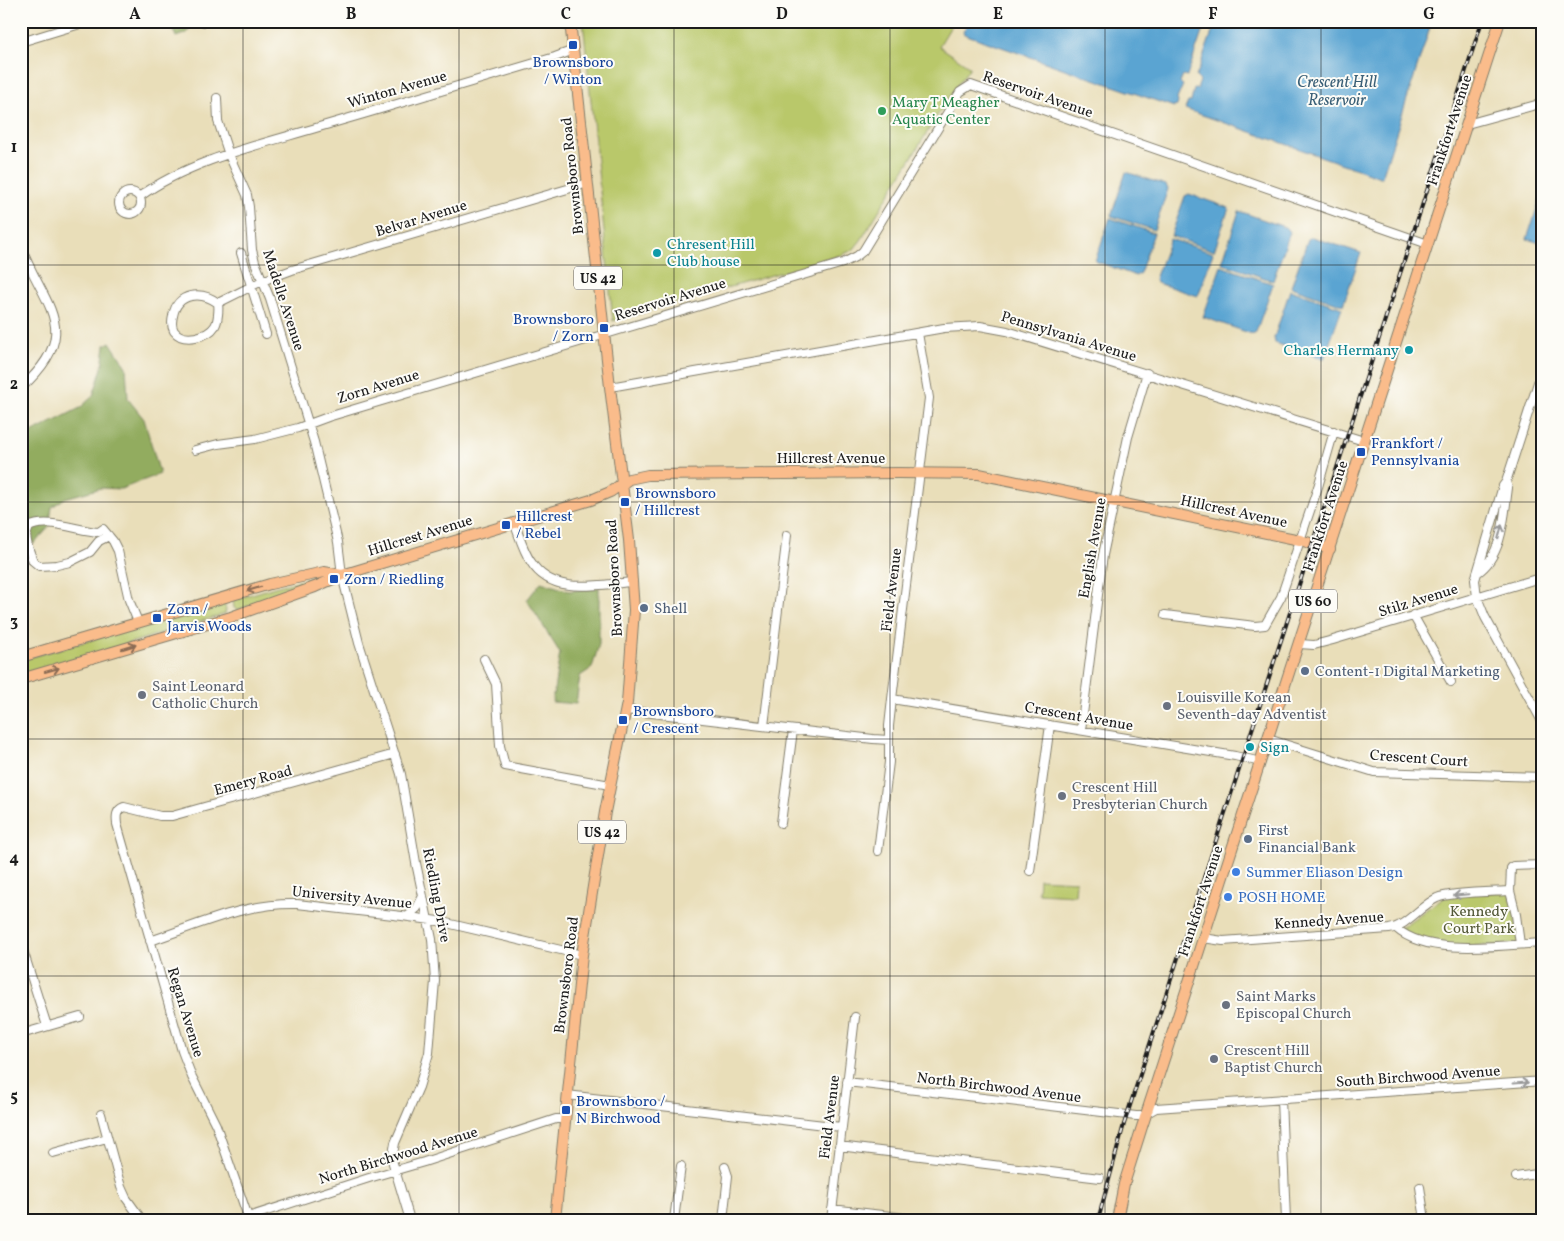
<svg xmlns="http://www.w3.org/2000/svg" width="1564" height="1241" viewBox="0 0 1564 1241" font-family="Vollkorn,serif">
	<rect width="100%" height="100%" fill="#fdfcf7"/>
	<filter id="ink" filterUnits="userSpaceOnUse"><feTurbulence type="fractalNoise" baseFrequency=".02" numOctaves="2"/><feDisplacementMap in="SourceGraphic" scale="10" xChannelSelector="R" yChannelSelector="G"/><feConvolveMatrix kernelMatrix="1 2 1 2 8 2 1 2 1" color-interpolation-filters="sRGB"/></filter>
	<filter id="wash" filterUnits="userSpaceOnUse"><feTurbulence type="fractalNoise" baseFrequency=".0096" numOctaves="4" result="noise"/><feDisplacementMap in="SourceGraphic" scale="20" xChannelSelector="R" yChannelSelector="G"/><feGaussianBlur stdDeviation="1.12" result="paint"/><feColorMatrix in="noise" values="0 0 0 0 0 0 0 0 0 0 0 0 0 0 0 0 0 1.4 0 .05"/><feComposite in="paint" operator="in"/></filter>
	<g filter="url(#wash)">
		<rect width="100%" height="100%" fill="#e9deb9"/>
		<path fill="#b9c86a" stroke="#6a7243" d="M583 21H954L939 46 970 67 947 100 861 240 853 250 841 255 613 321Z
			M323 575 327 578 237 610 234 608 233 600 275 587Z
			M221 603 224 604 226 609 225 614 21 676V660Z
			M1039 879 1076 881 1075 895 1038 893Z
			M1510 891 1520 944 1453 947 1421 941 1398 930 1445 896Z"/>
		<path fill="#92ac5e" stroke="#57643d" d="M173 21H193L187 33 176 37 172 27Z
			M110 342 126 367 128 399 144 419 160 474 121 489 101 488 65 498 52 507 49 527 34 544 29 540 21 528V438L80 408 93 396 102 368 105 345Z
			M541 582 569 591 599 587V644L592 668 580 676 576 704 552 702 560 653 527 600Z"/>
		<path fill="#5aa4d2" stroke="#3b6077" d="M969 21H1206L1187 76 1183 75 1180 83 1183 85 1177 99 1178 102 1177 106 1174 107 964 34 963 32Z
			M1216 21H1432L1382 177H1380L1185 109 1188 102H1191L1194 89H1197L1200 81 1196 77Z
			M1126 172 1166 185 1168 189 1154 230 1111 216Z
			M1543 190V236L1540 243 1527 239Z
			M1189 194 1229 208 1214 251 1171 236 1185 196Z
			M1239 211 1287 228 1290 232 1273 281 1222 263Z
			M1110 218 1154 233 1140 273 1136 276 1095 261Z
			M1312 237 1361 253 1343 305 1291 287 1308 239Z
			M1170 239 1213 253 1198 296 1157 283 1155 279Z
			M1221 266 1273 284 1256 332 1252 334 1203 317Z
			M1290 290 1342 308 1324 359 1275 343 1274 338Z"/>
	</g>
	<g filter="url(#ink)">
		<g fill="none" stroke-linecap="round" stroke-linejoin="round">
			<g stroke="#827d6a" stroke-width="10">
				<path id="minor" d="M204 22 211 21
					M21 42 90 21
					M217 98 218 121 229 155 247 195 249 207 252 250 255 262 270 299 314 442 338 542 342 575 359 643 401 774 416 863 432 939 435 981 429 1053 419 1087 395 1143 392 1160 410 1220
					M1467 124 1543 103
					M119 203a11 11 0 1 1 22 0a11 11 0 1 1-22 0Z
					M139 197C190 160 259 145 319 127 398 104 477 80 555 57L574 50
					M21 247C44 307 85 331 21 388
					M241 253 266 334
					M218 303C202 291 177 292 173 316 172 320 171 326 174 331 183 343 208 337 215 326 218 321 219 309 218 303L262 281 292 270 588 183
					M1543 367 1506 482 1503 486 1475 580 1477 597 1485 617 1543 723
					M610 387 944 328 980 326 1007 331 1364 441
					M195 450 218 444 255 439 298 428 328 417 843 263 857 256 863 251 960 92 971 85 1428 244
					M514 522C519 535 523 551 531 562 553 597 598 584 633 582
					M109 536 99 541 90 552 70 562 57 565 39 566 33 561 28 547 26 536 29 527C47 517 79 531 99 532L103 529 113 541 118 551 129 600 138 622
					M1477 573C1503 556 1504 516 1508 488L1506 482
					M1165 615 1255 626 1265 625 1281 597 1318 487 1334 431
					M1413 615 1451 682
					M1299 644 1314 645 1333 640 1543 577
					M484 659 496 684 500 746 505 766 610 785
					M892 699 1235 756 1261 762
					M626 710 873 739 889 740
					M764 726 787 535
					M1081 730 1103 555 1128 437 1147 373
					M1268 739 1374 772 1543 777
					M781 823 793 730
					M878 851 889 762V726L892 699 929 398 918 333
					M1030 871 1050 725
					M408 916 417 908 423 896
					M1396 928C1428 957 1502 945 1543 943
					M1203 938 1223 941 1389 929C1407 926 1420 906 1437 898 1451 892 1492 892 1510 891
					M150 941C198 925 246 902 297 904L402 916 438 921 582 955
					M21 944 47 1026
					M1520 944 1516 915 1510 891 1511 868 1513 866 1543 865
					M21 1034 80 1017
					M847 1082 1136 1116H1142L1156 1108 1543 1081
					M567 1095 841 1127
					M1281 1099 1286 1220
					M101 1114 121 1187 126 1198 142 1220
					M839 1146 1100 1178
					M53 1153 107 1138
					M1516 1177 1543 1173
					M1420 1187 1425 1220
					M832 1209 923 1220
					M248 1217 216 1125 192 1077 182 1051 117 824C116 816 116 810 124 807L160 816H172L395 754
					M239 1220 369 1178 424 1162 556 1119H565
					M674 1220 681 1166
					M723 1220 728 1176 725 1167
					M831 1220 855 1017"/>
			</g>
			<g stroke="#827d6a" stroke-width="12">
				<path id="major" d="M21 657 270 584 324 572 342 575
					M21 679 231 617 315 587 342 575 591 500 610 492 629 479 648 475 899 473 979 474 1300 540 1330 549
					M555 1220 582 955 605 812 627 703 634 610 629 540 610 387 570 21
					M1117 1220 1124 1184 1141 1130 1500 21"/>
			</g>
			<use href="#minor" stroke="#fff" stroke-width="8"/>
			<use href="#major" stroke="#fabc8b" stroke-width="10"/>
			<g stroke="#1c1c1c" stroke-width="4">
				<path id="rail" d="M1098 1220 1124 1124 1482 21"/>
			</g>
			<use href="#rail" stroke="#fdfcf7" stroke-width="2" stroke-dasharray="5.5" stroke-linecap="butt"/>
		</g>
		<defs><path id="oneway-shaft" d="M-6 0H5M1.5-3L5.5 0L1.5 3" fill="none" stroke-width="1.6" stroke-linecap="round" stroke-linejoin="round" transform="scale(1.25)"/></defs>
		<g stroke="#999">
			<use href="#oneway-shaft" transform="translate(1500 532) rotate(-75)"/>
			<use href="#oneway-shaft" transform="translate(1461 895) rotate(175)"/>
			<use href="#oneway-shaft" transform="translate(1521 1083) rotate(-4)"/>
		</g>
		<g stroke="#8b6c54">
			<use href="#oneway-shaft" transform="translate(254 589) rotate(163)"/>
			<use href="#oneway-shaft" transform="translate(129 647) rotate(-17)"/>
			<use href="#oneway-shaft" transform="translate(52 670) rotate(-16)"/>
		</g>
	</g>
	<path fill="none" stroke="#1c1c1c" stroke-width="1" stroke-opacity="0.55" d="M243 21V1220M459 21V1220M674 21V1220M890 21V1220M1105 21V1220M1321 21V1220M21 265H1543M21 502H1543M21 739H1543M21 976H1543"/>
	<g fill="#1a4fb4" stroke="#fdfcf7" stroke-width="2">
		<rect x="568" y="40" width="10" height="10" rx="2.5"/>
		<rect x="599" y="323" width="10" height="10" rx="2.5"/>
		<rect x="1356" y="447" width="10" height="10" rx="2.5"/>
		<rect x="620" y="497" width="10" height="10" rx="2.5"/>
		<rect x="501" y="520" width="10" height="10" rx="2.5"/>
		<rect x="329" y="574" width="10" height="10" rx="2.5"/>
		<rect x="152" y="613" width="10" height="10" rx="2.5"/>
		<rect x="618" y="715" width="10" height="10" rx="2.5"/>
		<rect x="561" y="1105" width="10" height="10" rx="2.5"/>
	</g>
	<circle fill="#2e9e5b" stroke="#fdfcf7" stroke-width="2" cx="882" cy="111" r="5"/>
	<g fill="#0f9aa8" stroke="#fdfcf7" stroke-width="2">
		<circle cx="657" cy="253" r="5"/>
		<circle cx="1409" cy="350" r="5"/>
		<circle cx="1250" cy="747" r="5"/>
	</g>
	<g fill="#5c6f8a" stroke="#fdfcf7" stroke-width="2">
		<circle cx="644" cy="608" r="5"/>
		<circle cx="1305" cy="671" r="5"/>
		<circle cx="1248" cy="839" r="5"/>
	</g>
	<g fill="#6b7280" stroke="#fdfcf7" stroke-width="2">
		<circle cx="142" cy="695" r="5"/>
		<circle cx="1167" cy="706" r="5"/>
		<circle cx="1062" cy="796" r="5"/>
		<circle cx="1226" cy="1005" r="5"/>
		<circle cx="1214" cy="1059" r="5"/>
	</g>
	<g fill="#3f7fe0" stroke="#fdfcf7" stroke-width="2">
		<circle cx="1236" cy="872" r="5"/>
		<circle cx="1228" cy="897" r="5"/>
	</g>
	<g text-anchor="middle" stroke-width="4" stroke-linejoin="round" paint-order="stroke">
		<g fill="#fdfcf7" stroke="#605f5e" stroke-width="1">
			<rect x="574" y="266.5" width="48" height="23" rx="4"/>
			<rect x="1289" y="589.5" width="48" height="23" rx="4"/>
			<rect x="578" y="820.5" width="48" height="23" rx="4"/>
		</g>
		<g font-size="14" font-weight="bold" fill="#1c1c1c">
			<text x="598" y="283">US 42</text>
			<text x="1313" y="606">US 60</text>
			<text x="602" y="837">US 42</text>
		</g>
		<g font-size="15" fill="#164399" stroke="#fdfcf7" text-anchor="start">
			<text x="573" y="67" text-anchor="middle">Brownsboro<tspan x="573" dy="17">/ Winton</tspan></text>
			<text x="594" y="324" text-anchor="end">Brownsboro<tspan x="594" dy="17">/ Zorn</tspan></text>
			<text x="1371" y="448">Frankfort /<tspan x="1371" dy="17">Pennsylvania</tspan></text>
			<text x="635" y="498">Brownsboro<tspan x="635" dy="17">/ Hillcrest</tspan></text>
			<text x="516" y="521">Hillcrest<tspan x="516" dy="17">/ Rebel</tspan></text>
			<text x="344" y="584">Zorn / Riedling</text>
			<text x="167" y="614">Zorn /<tspan x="167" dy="17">Jarvis Woods</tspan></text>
			<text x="633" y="716">Brownsboro<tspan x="633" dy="17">/ Crescent</tspan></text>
			<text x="576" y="1106">Brownsboro /<tspan x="576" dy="17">N Birchwood</tspan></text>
		</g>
		<g font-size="15" fill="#1c1c1c" stroke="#fdfcf7">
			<text transform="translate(397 89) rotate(-16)" y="5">Winton Avenue</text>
			<text transform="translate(1038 94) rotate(19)" y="5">Reservoir Avenue</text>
			<text transform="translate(1449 130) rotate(-72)" y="5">Frankfort Avenue</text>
			<text transform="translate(572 176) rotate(-96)" y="5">Brownsboro Road</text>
			<text transform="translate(421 218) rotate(-17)" y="5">Belvar Avenue</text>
			<text transform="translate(670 299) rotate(-17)" y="5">Reservoir Avenue</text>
			<text transform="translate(284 300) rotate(72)" y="5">Madelle Avenue</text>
			<text transform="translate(1069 336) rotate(17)" y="5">Pennsylvania Avenue</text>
			<text transform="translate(378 386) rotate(-17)" y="5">Zorn Avenue</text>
			<text x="831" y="463">Hillcrest Avenue</text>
			<text transform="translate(1234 511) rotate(12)" y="5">Hillcrest Avenue</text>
			<text transform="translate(1325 516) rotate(-72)" y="5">Frankfort Avenue</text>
			<text transform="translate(420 535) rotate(-17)" y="5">Hillcrest Avenue</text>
			<text transform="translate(1092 548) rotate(-80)" y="5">English Avenue</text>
			<text transform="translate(614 578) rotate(-93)" y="5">Brownsboro Road</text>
			<text transform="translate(891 590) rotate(-83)" y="5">Field Avenue</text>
			<text transform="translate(1418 600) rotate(-17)" y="5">Stilz Avenue</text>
			<text transform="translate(1079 716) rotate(10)" y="5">Crescent Avenue</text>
			<text transform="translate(1419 758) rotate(4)" y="5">Crescent Court</text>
			<text transform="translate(253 780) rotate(-15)" y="5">Emery Road</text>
			<text transform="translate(437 895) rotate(79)" y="5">Riedling Drive</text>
			<text transform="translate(352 897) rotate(6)" y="5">University Avenue</text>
			<text transform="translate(1200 901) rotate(-72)" y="5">Frankfort Avenue</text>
			<text transform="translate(1329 920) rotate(-4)" y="5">Kennedy Avenue</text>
			<text transform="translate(566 975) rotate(-83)" y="5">Brownsboro Road</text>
			<text transform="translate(186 1012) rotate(73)" y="5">Regan Avenue</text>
			<text transform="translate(1418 1076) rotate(-4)" y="5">South Birchwood Avenue</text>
			<text transform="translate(999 1087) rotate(7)" y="5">North Birchwood Avenue</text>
			<text transform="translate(829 1117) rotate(-83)" y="5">Field Avenue</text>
			<text transform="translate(398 1155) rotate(-17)" y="5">North Birchwood Avenue</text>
		</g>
		<g font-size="15" fill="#27864d" stroke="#fdfcf7" text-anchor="start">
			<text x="892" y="107">Mary T Meagher<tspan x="892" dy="17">Aquatic Center</tspan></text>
		</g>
		<g font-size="15" fill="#0d838f" stroke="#fdfcf7" text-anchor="start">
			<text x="667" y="249">Chresent Hill<tspan x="667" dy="17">Club house</tspan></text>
			<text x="1399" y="355" text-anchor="end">Charles Hermany</text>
			<text x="1260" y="752">Sign</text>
		</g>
		<g font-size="15" fill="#4e5e75" stroke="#fdfcf7" text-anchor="start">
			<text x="654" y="613">Shell</text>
			<text x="1315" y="676">Content-1 Digital Marketing</text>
			<text x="1258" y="835">First<tspan x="1258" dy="17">Financial Bank</tspan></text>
		</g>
		<g font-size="15" fill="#5b616d" stroke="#fdfcf7" text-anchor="start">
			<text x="152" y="691">Saint Leonard<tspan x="152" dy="17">Catholic Church</tspan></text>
			<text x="1177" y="702">Louisville Korean<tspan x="1177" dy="17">Seventh-day Adventist</tspan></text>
			<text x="1072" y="792">Crescent Hill<tspan x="1072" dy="17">Presbyterian Church</tspan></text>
			<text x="1236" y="1001">Saint Marks<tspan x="1236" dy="17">Episcopal Church</tspan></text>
			<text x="1224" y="1055">Crescent Hill<tspan x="1224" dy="17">Baptist Church</tspan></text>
		</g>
		<g font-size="15" fill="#366cbe" stroke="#fdfcf7" text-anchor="start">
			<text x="1246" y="877">Summer Eliason Design</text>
			<text x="1238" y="902">POSH HOME</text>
		</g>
		<g font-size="15" fill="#535837" stroke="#fdfcf7">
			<text x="1479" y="916">Kennedy<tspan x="1479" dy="17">Court Park</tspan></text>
		</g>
		<g font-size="16" font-style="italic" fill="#3b6077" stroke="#fdfcf7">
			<text x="1337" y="87">Crescent Hill<tspan x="1337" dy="18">Reservoir</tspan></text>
		</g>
	</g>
	<rect width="1564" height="1241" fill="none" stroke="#fdfcf7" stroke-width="55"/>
	<rect x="28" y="28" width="1508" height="1186" fill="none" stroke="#1c1c1c" stroke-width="2"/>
	<g font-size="16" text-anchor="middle" font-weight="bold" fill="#1c1c1c">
		<text x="135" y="19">A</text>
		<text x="351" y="19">B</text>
		<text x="566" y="19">C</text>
		<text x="782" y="19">D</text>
		<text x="998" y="19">E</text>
		<text x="1213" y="19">F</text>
		<text x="1429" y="19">G</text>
		<text x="14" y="152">1</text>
		<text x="14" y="389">2</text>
		<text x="14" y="626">3</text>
		<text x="14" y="863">4</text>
		<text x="14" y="1101">5</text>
	</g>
</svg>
